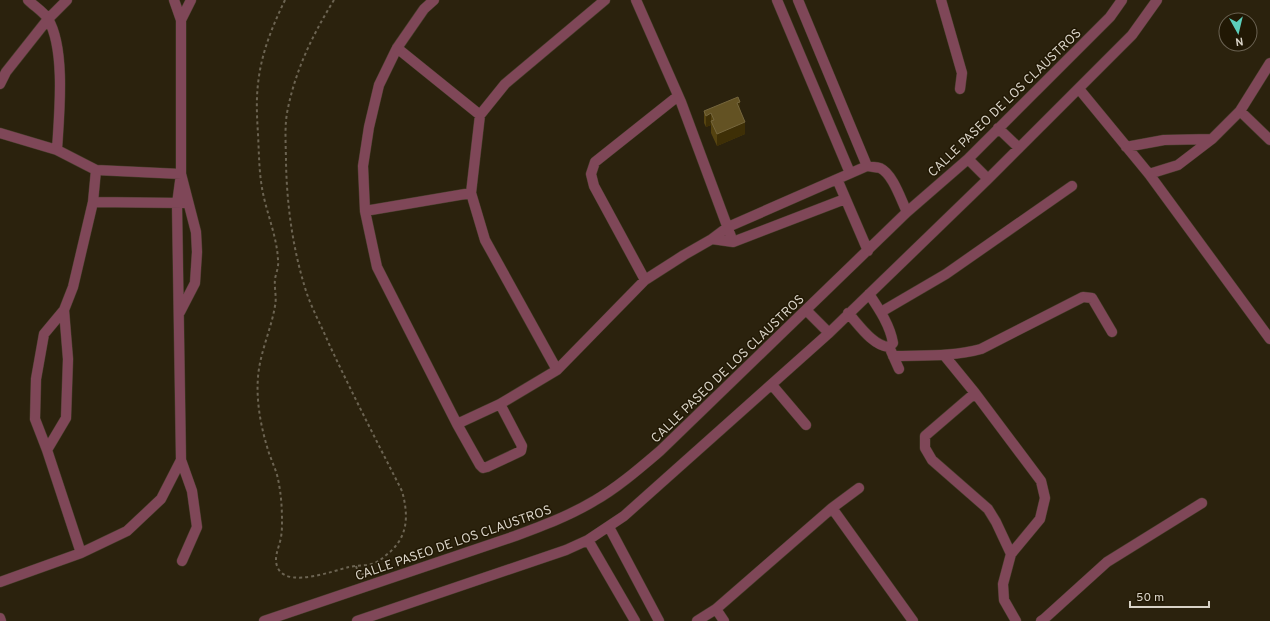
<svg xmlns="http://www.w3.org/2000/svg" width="1270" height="621" viewBox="0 0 1270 621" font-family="Overpass,sans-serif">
	<rect width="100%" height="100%" fill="#2b220d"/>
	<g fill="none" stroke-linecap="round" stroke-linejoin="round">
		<g stroke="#473e2b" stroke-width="11">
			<path id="minor" d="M28 0C34 6 44 12 48 19 66 49 59 116 57 150L96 170 93 202 73 287 64 310 44 334 36 379 35 419 47 450 81 553
				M174 0 181 20
				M434 0 424 9 397 48 379 85 369 127 363 166 365 211 377 267 457 424 480 465 483 468 487 467 521 451 522 446 500 404
				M636 0 681 102 733 242
				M777 0 850 173
				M798 0 867 166
				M941 0 962 73 960 89
				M397 48 480 115
				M0 84 6 72 48 19 67 0
				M1079 89 1149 174 1270 339
				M1240 111 1270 140
				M998 128 1019 148
				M0 133 57 150
				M1126 147 1164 140 1212 139
				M968 159 988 179
				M96 170 181 174 196 232 197 252 195 283 180 312
				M1149 174 1178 165 1212 139 1240 111 1270 63
				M837 179 868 251
				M93 202 183 203
				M365 211 471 193
				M712 239 733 242 845 199
				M645 280 594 186 591 174 595 162 678 96
				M869 294C879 309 890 325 893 343L889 347
				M806 310 829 333
				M881 312 946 274 1072 186
				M848 313C859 325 873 346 889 347
				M891 351 899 369
				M944 355 975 393 1041 481 1045 498 1040 519 1011 554 1003 584 1004 600 1016 621
				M893 356C923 355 952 357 981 349L1083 297 1092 298 1112 332
				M557 370 485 240 471 193 480 115 505 84 605 0
				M772 385 806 425
				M975 393 925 436V448L932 460 988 509 996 522 1011 554
				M457 424 500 404 557 370 645 280 684 255 712 239 728 227 867 166C871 167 876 167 880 168 893 174 901 200 907 212
				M47 450 66 418 68 359 64 310
				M832 508 913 621
				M609 527 659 621
				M588 540 635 621
				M182 561 197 527 192 491 181 460 177 204 181 174V20L191 0
				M0 582 81 553 127 531 161 499 181 460
				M716 609 724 621
				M0 618 1 621
				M264 621 515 536C542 526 569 516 594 501 617 488 640 468 660 451L907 212 968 159 1110 17 1122 0
				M357 621 566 550 588 540 624 516 829 333 988 179 1132 35 1157 0
				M697 621 716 609 832 508 859 488
				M1041 621 1044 619 1107 562 1202 503"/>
		</g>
		<path stroke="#6c6452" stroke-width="2" stroke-dasharray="3 3" stroke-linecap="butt" d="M285 0C272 27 261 54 258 84 256 101 257 118 258 134 259 153 259 171 262 188 266 212 277 236 278 260 279 267 276 273 275 279 274 288 277 297 275 306 271 330 260 352 258 377 256 402 261 427 268 450 271 460 276 469 278 479 281 493 282 507 282 521 282 526 282 532 281 537 279 549 272 559 279 570 290 587 333 571 349 567 358 565 367 566 375 563 381 560 386 555 391 551 409 534 408 513 402 491 377 442 352 393 329 344 322 327 313 311 307 294 293 251 287 207 286 163 286 145 284 125 288 108 296 69 313 34 334 0
			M356 566 359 575 365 574 366 577"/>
		<use href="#minor" stroke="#7f4758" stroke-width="10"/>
	</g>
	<path fill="#554310" d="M740 109 745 134 717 146 711 133V125L706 127 704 123V111Z"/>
	<path fill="#3e2f06" d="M740 102V113L737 103Z
		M711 113V125L706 127V116Z
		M745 122V134L717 146V134Z"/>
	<path fill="#635223" stroke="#75663d" d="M738 97 740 102 737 103 745 122 717 134 711 121 714 120 711 113 706 116 704 111Z"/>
	<g text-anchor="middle" stroke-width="3" stroke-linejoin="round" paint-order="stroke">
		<g font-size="13" fill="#d8d2c6" stroke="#211804">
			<text transform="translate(1004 102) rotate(-44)" y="5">CALLE PASEO DE LOS CLAUSTROS</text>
			<text transform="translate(727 368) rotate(-44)" y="5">CALLE PASEO DE LOS CLAUSTROS</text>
			<text transform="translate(453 542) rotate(-19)" y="5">CALLE PASEO DE LOS CLAUSTROS</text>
		</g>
	</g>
	<g transform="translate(1238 32) rotate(172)"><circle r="19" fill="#211804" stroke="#6a6252"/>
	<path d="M0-3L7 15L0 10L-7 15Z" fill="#5ccebb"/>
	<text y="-6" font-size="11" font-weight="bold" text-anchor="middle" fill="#d8d2c6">N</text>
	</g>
	<path d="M1130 601v6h79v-6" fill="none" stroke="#d8d2c6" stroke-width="2"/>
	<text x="1136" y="601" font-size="12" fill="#d8d2c6" stroke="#211804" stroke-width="3" paint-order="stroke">50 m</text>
</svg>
